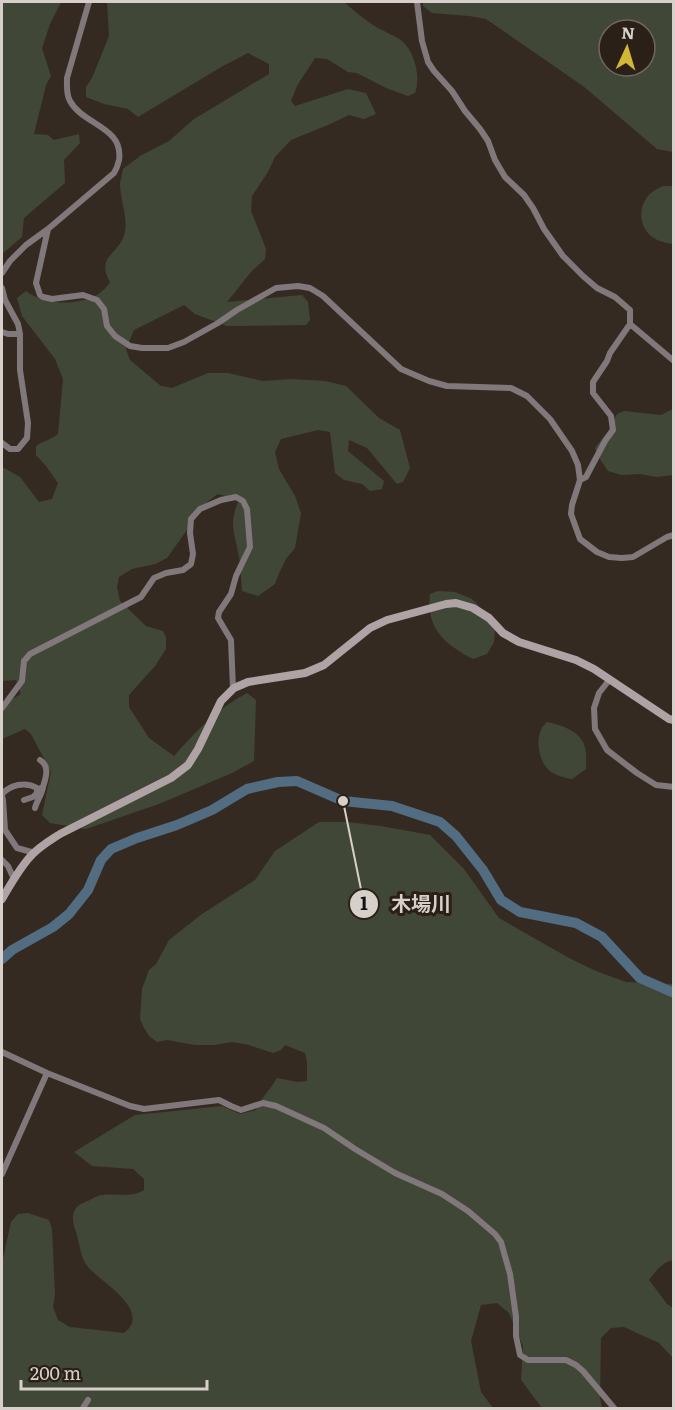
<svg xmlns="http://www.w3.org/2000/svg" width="675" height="1410" viewBox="0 0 675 1410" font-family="Literata,'Noto Sans JP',serif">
	<rect width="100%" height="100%" fill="#352a21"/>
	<path fill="#414737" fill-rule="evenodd" d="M2 2H61L50 24 42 48 51 76 46 85 34 134 48 135 54 140 79 134 80 143 64 160 65 183 24 218 22 237 2 254Z
		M107 2H323L325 3 328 2H344C353 10 363 18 373 25 382 31 394 35 402 41 415 52 421 78 415 93L408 96 386 88 357 73 348 72 327 59 315 58 297 86 291 101 295 106 348 89 366 93 376 114 364 119 349 115 328 125 291 140 275 157 268 172 252 196 251 211 266 249 265 259 251 272 227 302 302 295 308 302 310 320 306 325 227 326 195 314 184 305 134 330 126 349 130 360 161 386 172 388 208 373H228L263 381 291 379 325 381 346 386 379 418 400 430 410 468 403 482 397 484 367 448 349 440 348 451 384 481 382 489 370 491 362 484 344 480 335 473 330 432 318 430 281 439 275 452 279 469 295 496 301 513 295 548 286 559 280 571 275 584 258 596 242 591C241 579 241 568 239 557 235 533 228 524 239 500L218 494 207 502 167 558 155 564 132 569 119 577 117 587 120 601 146 626 163 631 166 637V649L155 666 129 695V707L149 738 174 756C195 732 218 708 247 693L256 700 254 761 232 773 159 804 86 829 50 823 42 815 51 772 31 734 25 729 2 739V705L21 694 16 680 2 681V467L20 477 39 502 52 499 58 483 46 466 36 455V446C43 441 51 440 58 434L63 379 55 359 22 316 17 298 26 291C47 308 96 307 110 282 96 257 117 255 124 236 129 218 120 201 120 183 121 179 122 174 123 169L140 156 169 141 194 119 269 74V64L248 53 223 66 138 117 128 109 104 104 86 97V87L92 78 109 36Z
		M423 2H673V152L657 149 583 86 486 19 469 16 432 13 423 6ZM609 30H645V66H609Z
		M663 186H673V244C666 243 657 241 651 236 638 225 638 205 651 193 654 190 659 188 663 186Z
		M673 409V475L656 477 640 474 621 475 608 471 600 459 595 448 608 431 617 414 624 411 661 415Z
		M438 591 455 592 472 599 487 614 495 629 494 642 487 654 473 659C445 644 426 629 430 594Z
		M547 722C561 725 578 730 584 744 587 751 586 762 586 769L572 779C562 777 552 775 546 767 539 758 536 741 541 730 541 728 545 724 547 722Z
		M319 822H347L381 826 430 835 464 869 499 918 569 958 596 971 626 982 673 984V1260C662 1262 655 1272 649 1280L667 1304 673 1308V1358L659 1343 624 1327 611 1328 601 1338 600 1397 602 1408H542L521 1380 523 1346 509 1313 497 1303 481 1305 471 1341 481 1392 493 1408H2V1263L11 1222 18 1214 28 1213 49 1220 52 1229 55 1294 53 1307 58 1320 70 1327 124 1333C153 1311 101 1282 88 1267 80 1257 80 1244 76 1232 73 1222 70 1214 78 1206 81 1203 86 1202 90 1200 94 1198 98 1195 103 1195 117 1193 132 1198 144 1190V1179L133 1169 92 1166 74 1152 135 1115 222 1106 240 1114 256 1110C261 1098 270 1090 277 1078L298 1082 307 1081V1061L305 1053 285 1045 281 1050 273 1053 249 1045 232 1042 215 1045H195L167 1040 157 1042 149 1036 144 1028 140 1019 142 989 149 970 156 964 169 940 202 914 255 880 275 851Z"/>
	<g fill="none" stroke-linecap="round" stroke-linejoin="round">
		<path stroke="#526c82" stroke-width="10" d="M2 959 12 950 53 927 69 914 88 890 101 860 111 849 137 838 177 825 212 810 247 789 278 782 297 781 343 801 392 806 440 822 456 836 483 870 501 900 520 912 576 923 602 937 640 978 674 993"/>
		<path stroke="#80787a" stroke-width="6" d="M417 2 422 41 428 62 434 71 452 91 465 111 480 129 488 141 495 160 505 177 524 195 533 208 544 229 563 256 583 276 597 288 615 297 630 310V324L610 353 607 361 593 382V393L611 416 613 430 605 441 586 477 580 480
			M48 229 36 283 40 295 43 297 52 299 83 295 97 300 104 309 107 326 115 336 130 346 142 348H168L184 342 218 323 237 310 276 288 298 286 310 288 323 296 401 369 429 381 447 386 511 388 527 396 550 419 572 451 578 465 580 480 572 505 571 514 580 539 597 552 609 557 622 558 633 557 667 537 674 535
			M2 273 10 261 26 245 48 229 114 173C117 168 118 165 119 160 124 127 83 125 70 101 66 94 67 85 67 78L89 2
			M2 288 5 300 18 324 20 334V370L28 423 27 438 18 449H10L2 443
			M630 324 674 361
			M2 332 8 334H20
			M610 679 599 693 594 708 595 729 607 750 637 773 656 785 674 787
			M2 708 22 681 24 661 30 654 141 597 154 578 166 573 183 570 191 564 193 554 190 533 191 519 200 509 221 500 236 497 243 501 247 509 250 547 236 576 231 594 219 612 218 618 231 640 233 689
			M37 790 43 787C46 777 50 766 40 760
			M2 794C10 785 25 781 37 788V793L33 797 24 800
			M2 796 3 800 5 830 17 848 35 853
			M35 808C37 800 42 795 43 787
			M2 860 8 866 14 879
			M2 1052 47 1073 130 1106 144 1109 219 1100 231 1106 241 1110 263 1103 276 1106 324 1128 355 1149 395 1173 442 1194 468 1211 495 1234 501 1242 510 1274 516 1317V1336L520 1355 528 1360H566L576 1365 583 1371 614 1408
			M2 1174 47 1073
			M83 1408 88 1400"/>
		<path stroke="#b0a3a5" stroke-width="8" d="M2 899C10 885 18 871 29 858 37 848 49 841 60 834L171 778 188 765 198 749 221 701 234 688 248 682 305 673 324 665 370 628 387 620 446 604 456 603 473 608 489 618 503 633 519 642 576 660 594 669 669 719 674 720"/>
	</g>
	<path fill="none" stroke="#d7d0ca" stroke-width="2" d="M343 801L364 904"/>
	<g fill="#d7d0ca" stroke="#2b2018" stroke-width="2">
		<circle cx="343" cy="801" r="6"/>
		<circle cx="364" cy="904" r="15"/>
	</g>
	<g font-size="18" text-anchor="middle" font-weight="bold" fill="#111">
		<text x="364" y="910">1</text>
	</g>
	<g font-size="20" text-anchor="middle" font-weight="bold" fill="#d7d0ca" stroke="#2b2018" stroke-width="6" stroke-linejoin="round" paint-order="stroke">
		<text x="421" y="911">木場川</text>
	</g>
	<rect width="675" height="1410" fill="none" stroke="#d7d0ca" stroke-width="6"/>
	<g transform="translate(627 48) rotate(4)"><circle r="28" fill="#2b2018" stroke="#70665f" stroke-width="1.5"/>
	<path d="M0-4.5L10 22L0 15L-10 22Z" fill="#d2b736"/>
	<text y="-9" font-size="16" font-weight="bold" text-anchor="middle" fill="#d7d0ca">N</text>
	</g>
	<path d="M21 1380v9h186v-9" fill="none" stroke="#d7d0ca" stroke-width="3"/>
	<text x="30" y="1380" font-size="18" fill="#d7d0ca" stroke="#2b2018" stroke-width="4.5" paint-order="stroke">200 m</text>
</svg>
